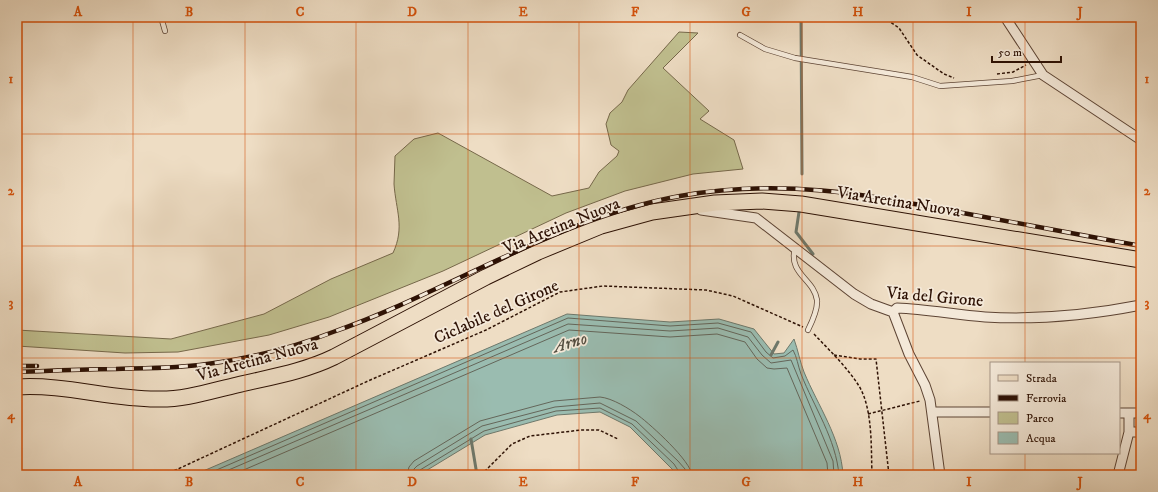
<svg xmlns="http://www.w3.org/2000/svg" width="1158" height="492" viewBox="0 0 1158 492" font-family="'IM FELL DW Pica',serif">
	<rect width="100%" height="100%" fill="#eeddc4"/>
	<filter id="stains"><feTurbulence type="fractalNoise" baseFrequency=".005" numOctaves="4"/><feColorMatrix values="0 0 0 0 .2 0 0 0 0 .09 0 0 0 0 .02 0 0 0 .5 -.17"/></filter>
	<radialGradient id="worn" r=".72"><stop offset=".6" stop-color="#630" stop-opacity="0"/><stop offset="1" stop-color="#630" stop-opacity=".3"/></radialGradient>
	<path fill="#c0bf8f" stroke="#76684a" d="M679 32 698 33 663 68 709 111 700 119 734 140 743 169 693 174 625 191 566 213 443 271 329 317 269 335 178 352 125 353 17 346V330L171 339 264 314 331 279 393 253C405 227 396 211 394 184 394 175 395 165 395 156L414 139 438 133 552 196 589 188 599 172 617 156 619 151 611 145 606 124 610 113 622 102 628 90Z"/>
	<path fill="#9abcb0" stroke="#6e786b" d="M567 314 670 322 719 319 754 329 774 354 784 353 794 339C798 350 800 362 804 372 818 406 841 438 843 475H678L630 427 600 412 557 415 485 435 419 475H194Z"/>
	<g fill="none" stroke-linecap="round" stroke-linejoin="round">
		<path stroke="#64665a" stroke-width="1" d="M205 475 568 318 670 326 718 323 751 332 766 352 773 358 785 356 793 350C797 357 798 366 801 374 814 407 836 439 839 475
			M217 475 568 324 670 331 718 328 748 337 762 355 771 363 791 360 833 461 834 475
			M232 475 569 330 670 337 717 334 745 342 757 359 767 368 774 369 787 368 827 463 828 475
			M407 475 409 467 414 461 480 421 554 401 600 397C612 398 630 409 639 416 651 425 691 461 692 475
			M413 475 414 469 417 466 482 426 555 407 600 403 636 421 678 461 685 469 686 475
			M418 475 420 470 484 431 556 411 600 408 632 424 674 464 681 475"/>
		<path stroke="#6e786b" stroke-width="3" d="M801 17 802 174
			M799 212 796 232 813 254
			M771 355 778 342
			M471 439 477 475"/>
		<g stroke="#5d4434" stroke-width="6">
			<path id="service" d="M161 17 165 31
				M740 35 765 49 795 58 912 77 940 86 1012 81 1043 75
				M795 248C788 274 814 279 817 300 818 310 812 322 808 330"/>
		</g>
		<g stroke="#5d4434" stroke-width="11">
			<path id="minor" d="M1005 17 1043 75 1141 140
				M701 210 756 218 854 294 871 304 893 312
				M893 312 897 308C927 309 956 315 985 317 1037 320 1090 315 1141 305
				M893 312 909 354 925 385 930 400 940 475
				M932 412H991
				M1119 413H1141
				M1129 413V432H1141
				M1118 475 1129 432"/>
		</g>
		<g stroke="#2d1104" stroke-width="17">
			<path id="primary" d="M17 387C64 384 110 399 156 399 184 400 211 391 237 385 270 377 303 372 334 357L486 277 538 252 601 226 652 212 715 203 762 201 801 204 1141 260"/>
		</g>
		<path stroke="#2d1104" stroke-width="1.5" stroke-dasharray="3 2" stroke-linecap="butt" d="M883 17 899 28 917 55 944 74 954 78
			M997 74 1013 72 1026 65
			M814 334C830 351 847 367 859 386 873 409 871 449 872 475
			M834 355 860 359H876L889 475
			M868 414 920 401
			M165 475 368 381 486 330 560 292 603 286 706 290 733 296 803 327
			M481 475 512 444 530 436 581 430H599L618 439"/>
		<use href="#service" stroke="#f4e9d9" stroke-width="4.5"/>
		<use href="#minor" stroke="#f4e9d9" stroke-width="9"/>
		<use href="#primary" stroke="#eeddc4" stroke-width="15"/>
		<g stroke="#2d1104" stroke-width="4.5">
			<path id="rail" d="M17 366H37
				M17 372C50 371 83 369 116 369 151 368 186 368 221 362 259 356 297 346 333 332 450 291 557 218 680 196 781 178 864 194 963 213 1022 224 1082 235 1141 246"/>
		</g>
		<use href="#rail" stroke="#f4e9d9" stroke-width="3" stroke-dasharray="9" stroke-linecap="butt"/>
	</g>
	<path fill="none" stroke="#d5520b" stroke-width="1" stroke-opacity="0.55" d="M133 17V475M245 17V475M356 17V475M468 17V475M579 17V475M690 17V475M802 17V475M913 17V475M1025 17V363M17 134H1141M17 246H1141M17 358H1141M1025 453V475"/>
	<g text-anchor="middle" stroke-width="3.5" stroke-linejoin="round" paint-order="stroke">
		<g font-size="17" fill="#2d1104" stroke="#f4e9d9">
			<text transform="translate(899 201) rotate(9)" y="6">Via Aretina Nuova</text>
			<text transform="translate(561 225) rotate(-22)" y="6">Via Aretina Nuova</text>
			<text transform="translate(935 296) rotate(5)" y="6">Via del Girone</text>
			<text transform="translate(496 311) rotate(-24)" y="6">Ciclabile del Girone</text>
			<text transform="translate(257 359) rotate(-15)" y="6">Via Aretina Nuova</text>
		</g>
		<g font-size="18" font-style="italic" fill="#534d40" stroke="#f4e9d9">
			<text transform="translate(570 342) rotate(-16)" y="6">Arno</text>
		</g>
	</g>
	<rect width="1158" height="492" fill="none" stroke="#eeddc4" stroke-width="44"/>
	<rect x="990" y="362" width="130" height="92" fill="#f4e9d9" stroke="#a49384"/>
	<rect x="998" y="375" width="20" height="6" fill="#eeddc4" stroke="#a49384"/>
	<text x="1026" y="382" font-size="12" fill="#2d1104">Strada</text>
	<rect x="998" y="395" width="20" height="6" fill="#2d1104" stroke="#a49384"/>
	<text x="1026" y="402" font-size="12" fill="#2d1104">Ferrovia</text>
	<rect x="998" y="412" width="20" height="12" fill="#c0bf8f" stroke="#a49384"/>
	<text x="1026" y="422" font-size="12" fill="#2d1104">Parco</text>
	<rect x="998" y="432" width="20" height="12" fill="#9abcb0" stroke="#a49384"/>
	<text x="1026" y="442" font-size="12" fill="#2d1104">Acqua</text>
	<path d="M992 56v6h69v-6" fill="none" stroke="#2d1104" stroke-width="2"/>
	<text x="998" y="56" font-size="12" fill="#2d1104" stroke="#f4e9d9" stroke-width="3" paint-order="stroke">50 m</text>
	<rect x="22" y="22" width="1114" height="448" fill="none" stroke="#d5520b" stroke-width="1.5"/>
	<g font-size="13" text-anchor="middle" font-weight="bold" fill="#d5520b">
		<text x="78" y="16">A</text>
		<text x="189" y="16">B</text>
		<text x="300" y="16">C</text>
		<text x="412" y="16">D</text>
		<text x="523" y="16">E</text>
		<text x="635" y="16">F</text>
		<text x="746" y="16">G</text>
		<text x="858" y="16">H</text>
		<text x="969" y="16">I</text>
		<text x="1080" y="16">J</text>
		<text x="11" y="83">1</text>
		<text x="1147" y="83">1</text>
		<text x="11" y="195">2</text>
		<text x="1147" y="195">2</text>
		<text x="11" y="307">3</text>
		<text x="1147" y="307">3</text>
		<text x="11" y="419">4</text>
		<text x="1147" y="419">4</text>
		<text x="78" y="486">A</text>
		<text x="189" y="486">B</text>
		<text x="300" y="486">C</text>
		<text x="412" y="486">D</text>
		<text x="523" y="486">E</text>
		<text x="635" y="486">F</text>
		<text x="746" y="486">G</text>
		<text x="858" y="486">H</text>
		<text x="969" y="486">I</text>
		<text x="1080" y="486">J</text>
	</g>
	<rect width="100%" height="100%" filter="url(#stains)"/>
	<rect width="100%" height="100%" fill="url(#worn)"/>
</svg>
